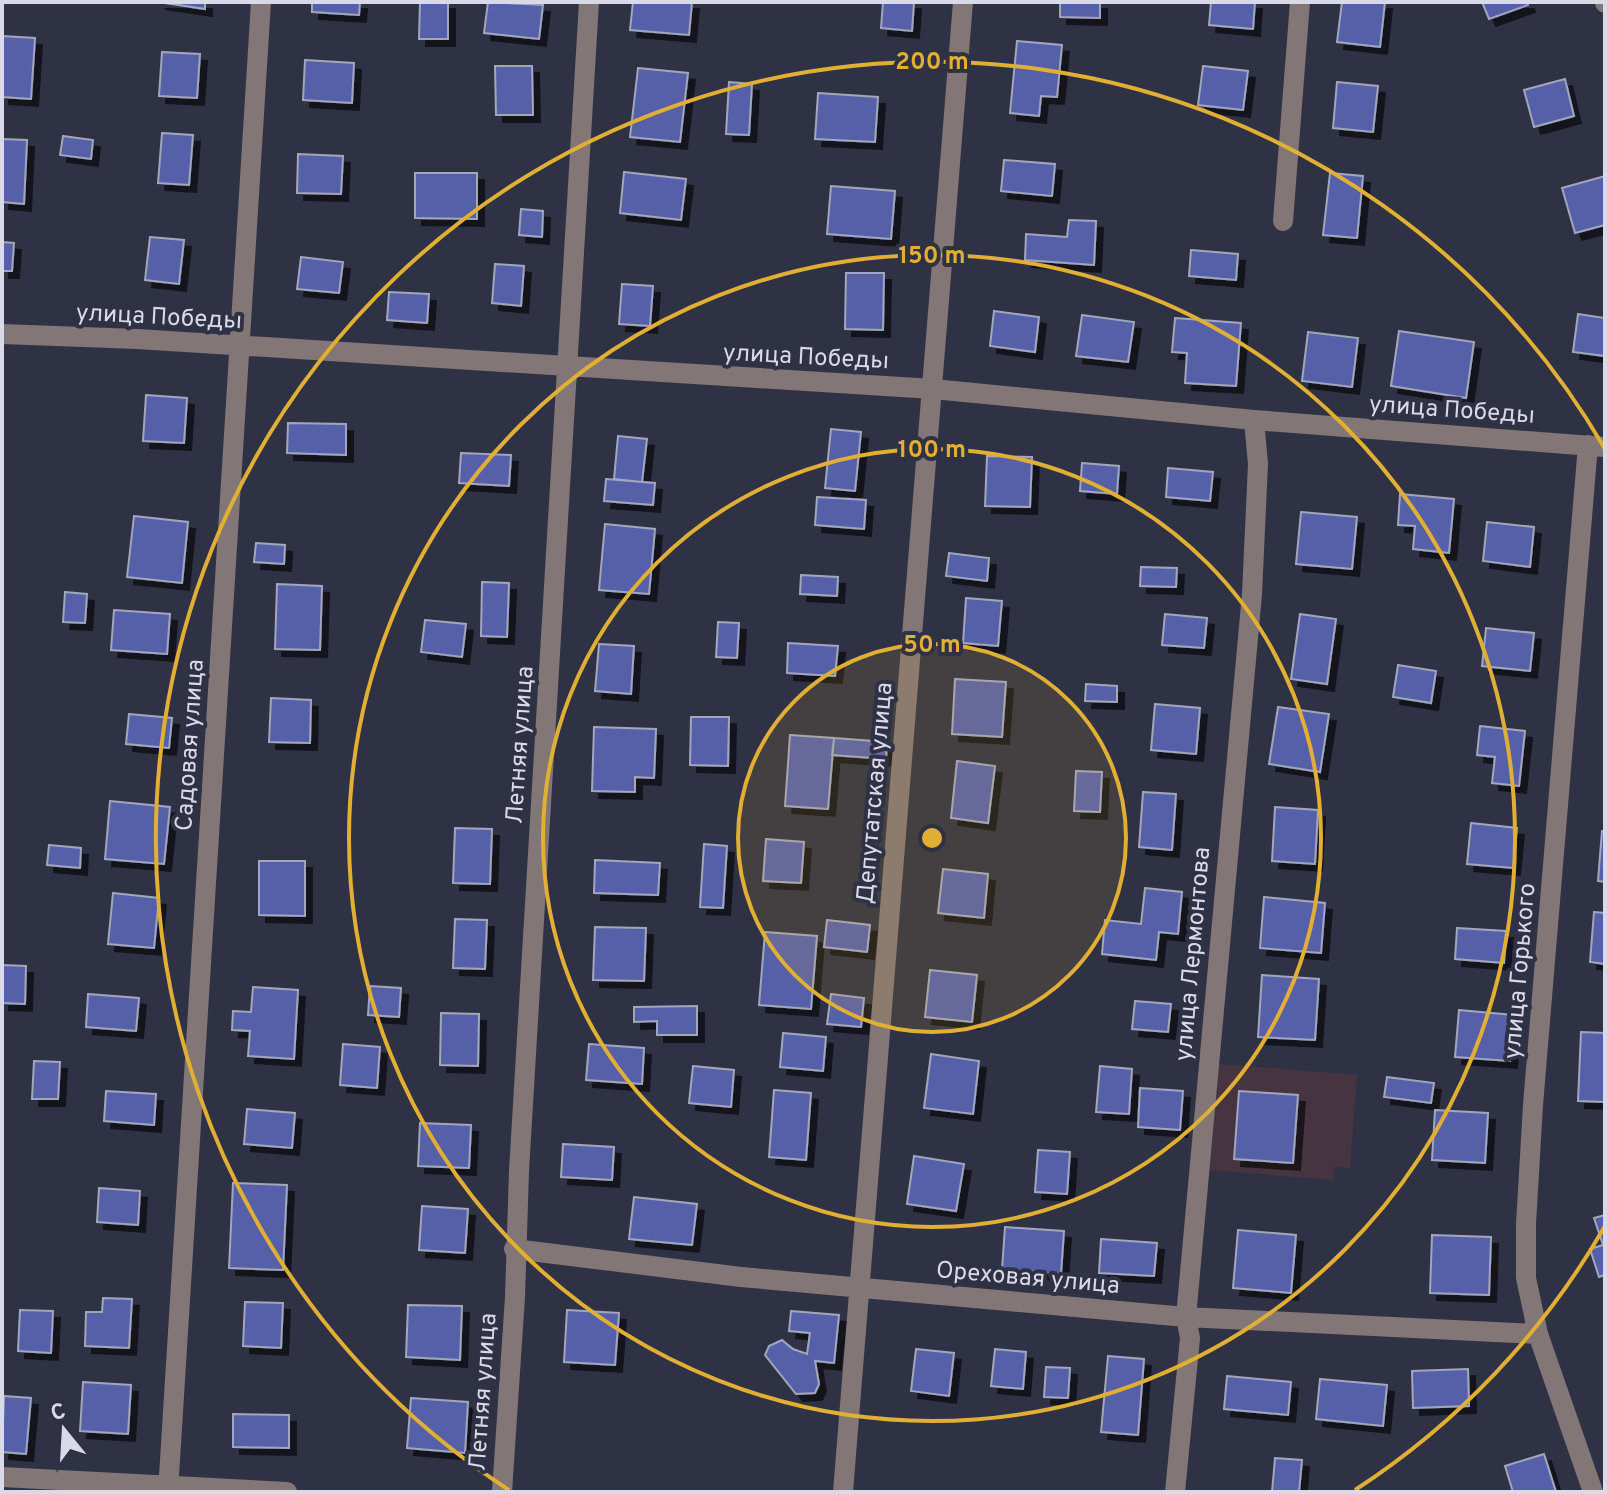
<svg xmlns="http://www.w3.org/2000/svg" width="1607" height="1494" viewBox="0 0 1607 1494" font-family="Overpass,sans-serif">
	<defs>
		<filter id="shadow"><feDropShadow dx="7" dy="7" stdDeviation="0" flood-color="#0009"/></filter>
	</defs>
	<rect width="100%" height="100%" fill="#2f3245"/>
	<path fill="#463541" d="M1219 1064 1357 1075 1350 1168 1334 1167 1333 1180 1210 1170Z"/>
	<path fill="#5660a8" stroke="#a1a6bd" stroke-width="2" filter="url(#shadow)" d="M158 2H205V9Z
		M312 2H360L359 15 312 12Z
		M420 2H448V39H419Z
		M488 2 543 5 539 39 484 33Z
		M633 2H692L689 35 630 30Z
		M883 2H914L912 31 881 28Z
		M1060 2H1100V18L1060 17Z
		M1211 2H1255L1253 29 1209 25Z
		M1342 2H1385L1380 47 1337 42Z
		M1482 2H1527L1528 5 1489 19Z
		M2 36 35 38 31 99 2 97Z
		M1017 41 1062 45 1057 97 1041 96 1039 116 1010 113Z
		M162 52 200 54 197 98 159 96Z
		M305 60 354 63 352 103 303 100Z
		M495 66H532L533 115H496Z
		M1203 66 1248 71 1243 110 1198 105Z
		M638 68 688 73 680 142 630 137Z
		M1565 79 1574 116 1534 127 1524 90Z
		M729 82 752 84 749 135 726 134Z
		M1337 82 1378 86 1373 132 1333 128Z
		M818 93 878 97 875 142 815 139Z
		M162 133 193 135 189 185 158 183Z
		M63 136 93 140 91 159 60 155Z
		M2 139 27 140 24 204 2 202Z
		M298 154 343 156 341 194 297 193Z
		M1004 160 1055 164 1052 196 1001 191Z
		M624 172 686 179 681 220 620 213Z
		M415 173H477V219L415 218Z
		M1330 173 1363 176 1357 238 1323 235Z
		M1605 176V225L1575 233 1562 188Z
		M831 186 895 191 891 239 827 234Z
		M521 209 543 211 542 237 519 235Z
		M1069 220 1096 221 1094 265 1025 260 1026 234 1067 237Z
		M150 237 184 240 179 284 145 280Z
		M2 242 14 243 12 271H2Z
		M1191 250 1238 254 1236 280 1189 276Z
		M301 257 343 262 339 293 297 289Z
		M495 264 524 266 521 306 492 303Z
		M846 273H884L883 330 845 329Z
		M622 284 653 286 650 326 619 324Z
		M389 292 429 294 427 323 387 320Z
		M994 311 1039 317 1035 352 990 346Z
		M1578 314 1605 318V356L1573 352Z
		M1082 315 1134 322 1128 362 1076 356Z
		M1175 318 1241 323 1236 386 1185 383 1187 353 1172 352Z
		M1399 331 1474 342 1466 398 1391 386Z
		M1308 332 1358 338 1352 387 1302 381Z
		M146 395 187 398 184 443 143 441Z
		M288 423 346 424V455L287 453Z
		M831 429 861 432 855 491 825 488Z
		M618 436 647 439 642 482 614 479Z
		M461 453 511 455 509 486 459 483Z
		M987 456 1032 457 1030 507 985 506Z
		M1082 463 1119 466 1117 494 1080 491Z
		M1168 468 1213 472 1210 501 1166 497Z
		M606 479 655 483 653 505 604 501Z
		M1400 494 1454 499 1449 553 1413 549 1415 526 1398 525Z
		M817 497 866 500 864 529 815 525Z
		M1301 512 1357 517 1352 569 1296 564Z
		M134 516 188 522 182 583 127 577Z
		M1487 522 1534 527 1530 567 1483 561Z
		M605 524 655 529 649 594 599 590Z
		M256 543 285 545 284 564 254 562Z
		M949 553 989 558 987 581 946 576Z
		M1141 567 1177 568 1176 587 1140 586Z
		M801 575 838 577 837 596 800 594Z
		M482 582 509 583 507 637 481 636Z
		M277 584 322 586 320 650 275 649Z
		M65 592 87 594 85 623 63 622Z
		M966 598 1002 601 998 646 963 643Z
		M114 610 170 614 167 654 111 650Z
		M1165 614 1207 618 1204 648 1162 645Z
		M1300 614 1336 619 1327 684 1291 679Z
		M425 620 466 624 462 657 421 652Z
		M718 622 739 623 737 658 716 657Z
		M1486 628 1534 633 1530 671 1482 666Z
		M788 643 838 646 835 676 787 673Z
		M599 644 634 646 631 694 595 691Z
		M1398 665 1436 671 1431 703 1393 697Z
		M955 679 1006 682 1002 737 952 734Z
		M1086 684 1117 686V702L1085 701Z
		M271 698 311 700 310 743 269 742Z
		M1155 704 1200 708 1196 754 1151 750Z
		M1278 707 1329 714 1320 772 1269 764Z
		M129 714 172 718 169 748 126 744Z
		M691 717H729L728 766 690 765Z
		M1480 726 1525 731 1519 786 1492 783 1495 757 1477 755Z
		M594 727 656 729 654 778 635 777V792L592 791Z
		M790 735 834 738 828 809 785 806Z
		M834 738 887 742 886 759 832 755Z
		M957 761 995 766 988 823 951 818Z
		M1076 771 1102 772 1100 812 1074 811Z
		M1143 792 1176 794 1172 850 1139 847Z
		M110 801 170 807 164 864 105 859Z
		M1275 807 1318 810 1315 864 1272 861Z
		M1471 823 1517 828 1513 868 1467 864Z
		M455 828 492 829 490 884 453 883Z
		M1602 831H1605V882L1598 881Z
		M766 839 804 842 801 883 763 881Z
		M704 844 727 846 723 908 700 907Z
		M49 845 81 848 80 868 47 865Z
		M595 860 660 863 658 895 594 893Z
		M259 861H305V916L259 915Z
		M943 869 988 874 984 918 938 913Z
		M1145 888 1182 892 1178 934 1159 932 1156 960 1102 954 1105 920 1141 924Z
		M113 893 159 898 154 948 108 944Z
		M1264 897 1325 903 1321 953 1260 948Z
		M1594 912 1605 913V964L1590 962Z
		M455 919 487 920 485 969 453 968Z
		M827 920 870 925 867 952 824 947Z
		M595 927 646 928 644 981 593 980Z
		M1457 928 1506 931 1504 963 1455 959Z
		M765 932 817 936 811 1009 759 1005Z
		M2 965 26 966 25 1004 2 1003Z
		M930 970 977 975 972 1022 925 1017Z
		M1262 975 1319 979 1315 1040 1258 1037Z
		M370 986 401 988 399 1017 368 1015Z
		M253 987 298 990 294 1059 248 1056 250 1031 232 1030 233 1011 251 1012Z
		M88 994 139 998 136 1031 86 1027Z
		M831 994 864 998 861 1027 827 1024Z
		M1135 1001 1171 1004 1168 1032 1132 1029Z
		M697 1006V1035H657V1021L634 1022V1007Z
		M1459 1010 1513 1015 1510 1061 1455 1057Z
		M441 1013 479 1014 478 1066 440 1065Z
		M1581 1032 1605 1033V1102L1578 1101Z
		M783 1033 826 1037 823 1071 780 1067Z
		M343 1044 380 1047 377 1088 340 1085Z
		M589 1044 644 1048 642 1084 586 1080Z
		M931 1054 979 1061 973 1114 924 1108Z
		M34 1061 60 1062 58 1099H32Z
		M693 1066 734 1070 731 1107 689 1103Z
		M1100 1066 1132 1069 1129 1114 1096 1112Z
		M1387 1077 1434 1083 1431 1103 1384 1097Z
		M1140 1088 1183 1091 1180 1130 1138 1127Z
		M774 1090 811 1093 806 1160 769 1157Z
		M106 1091 156 1094 154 1125 104 1121Z
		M1239 1091 1298 1095 1293 1163 1234 1159Z
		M247 1109 295 1113 292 1148 244 1144Z
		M1435 1110 1488 1113 1485 1163 1432 1160Z
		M420 1123 471 1125 469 1168 418 1166Z
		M563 1144 614 1147 612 1180 561 1177Z
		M1038 1150 1070 1152 1067 1194 1035 1192Z
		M914 1156 964 1164 956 1211 907 1204Z
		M233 1183 287 1185 283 1270 229 1268Z
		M99 1188 140 1191 138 1225 97 1222Z
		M634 1197 697 1204 692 1245 629 1239Z
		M422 1206 468 1209 465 1253 419 1250Z
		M1605 1215V1275L1599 1277 1590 1249 1603 1245 1594 1218Z
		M1005 1227 1064 1231 1061 1274 1002 1269Z
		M1238 1230 1296 1235 1291 1293 1233 1288Z
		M1432 1235 1491 1237 1489 1295 1430 1293Z
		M1101 1239 1157 1243 1154 1276 1099 1273Z
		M103 1298 132 1299 129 1348 85 1346 86 1312H102Z
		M245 1302 283 1303 281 1348 243 1346Z
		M408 1305 462 1306 460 1360 406 1357Z
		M20 1310 53 1311 51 1353 18 1351Z
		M567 1310 619 1313 615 1365 564 1362Z
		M791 1311 839 1315 834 1363 815 1361 819 1384 815 1393 796 1394 765 1355 769 1346 782 1340 793 1349 807 1354 810 1333 789 1331Z
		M916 1349 954 1353 949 1396 911 1391Z
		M995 1349 1026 1352 1023 1389 991 1386Z
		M1108 1356 1144 1359 1138 1435 1101 1432Z
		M1046 1367 1070 1368 1068 1398 1044 1397Z
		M1468 1369 1469 1406 1413 1408 1412 1371Z
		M1227 1376 1291 1382 1288 1415 1224 1409Z
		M1320 1379 1387 1385 1383 1426 1316 1419Z
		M83 1382 131 1385 128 1434 80 1431Z
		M4 1396 31 1398 26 1454 2 1452Z
		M411 1398 468 1402 465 1453 407 1448Z
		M233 1414 289 1415V1448L233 1447Z
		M1544 1454 1556 1492H1513L1505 1466Z
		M1275 1458 1302 1460 1299 1492H1272Z"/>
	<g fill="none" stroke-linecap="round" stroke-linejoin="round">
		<path stroke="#827676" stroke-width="20" d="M1605 2V3
			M1283 221 1300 2
			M2 334 137 339 933 389 1254 420 1605 447
			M1588 445 1533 1105 1526 1224V1278L1538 1334 1593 1492
			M514 1249 741 1277 1186 1317 1538 1334
			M2 1477 287 1492
			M168 1492 261 2
			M502 1492 515 1297 519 1171 589 2
			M843 1492 963 2
			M1175 1492 1190 1338 1186 1317 1252 594 1258 464 1254 420"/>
	</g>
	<circle cx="932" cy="838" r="194" fill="#e0af34" fill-opacity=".12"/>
	<g fill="none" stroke="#e0af34" stroke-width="4">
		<circle cx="932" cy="838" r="194"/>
		<circle cx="932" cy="838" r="389"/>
		<circle cx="932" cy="838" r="583"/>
		<path d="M1605 1226A777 777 0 0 1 1355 1490M509 1490A777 777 0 1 1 1605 449"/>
	</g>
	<g text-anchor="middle" stroke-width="8" stroke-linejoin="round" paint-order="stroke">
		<g font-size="24" fill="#d8dae7" stroke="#2f3245">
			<text transform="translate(159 316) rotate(3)" y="8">улица Победы</text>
			<text transform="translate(806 356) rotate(3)" y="8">улица Победы</text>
			<text transform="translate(1452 409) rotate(4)" y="8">улица Победы</text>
			<text transform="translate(189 745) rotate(-86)" y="8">Садовая улица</text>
			<text transform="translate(519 745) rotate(-86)" y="8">Летняя улица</text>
			<text transform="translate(874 793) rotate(-85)" y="8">Депутатская улица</text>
			<text transform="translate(1192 954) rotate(-85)" y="8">улица Лермонтова</text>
			<text transform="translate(1519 971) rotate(-85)" y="8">улица Горького</text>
			<text transform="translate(1028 1277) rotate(5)" y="8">Ореховая улица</text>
			<text transform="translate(482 1392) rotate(-86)" y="8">Летняя улица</text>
		</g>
	</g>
	<circle cx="932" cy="838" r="12" fill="#e0af34" stroke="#2f3245" stroke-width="4"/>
	<g font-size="24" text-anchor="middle" font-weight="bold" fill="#e0af34" stroke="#2f3245" stroke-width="8" stroke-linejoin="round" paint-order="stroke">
		<text x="932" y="69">200 m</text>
		<text x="932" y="263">150 m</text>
		<text x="932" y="457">100 m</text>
		<text x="932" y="652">50 m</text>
	</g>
	<rect width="1607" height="1494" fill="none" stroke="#d8dae7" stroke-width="8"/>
	<g transform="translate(64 1430) rotate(342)" stroke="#2f3245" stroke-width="6" paint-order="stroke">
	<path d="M0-6L14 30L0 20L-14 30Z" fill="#d8dae7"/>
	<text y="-12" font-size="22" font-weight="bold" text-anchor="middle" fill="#d8dae7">С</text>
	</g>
</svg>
